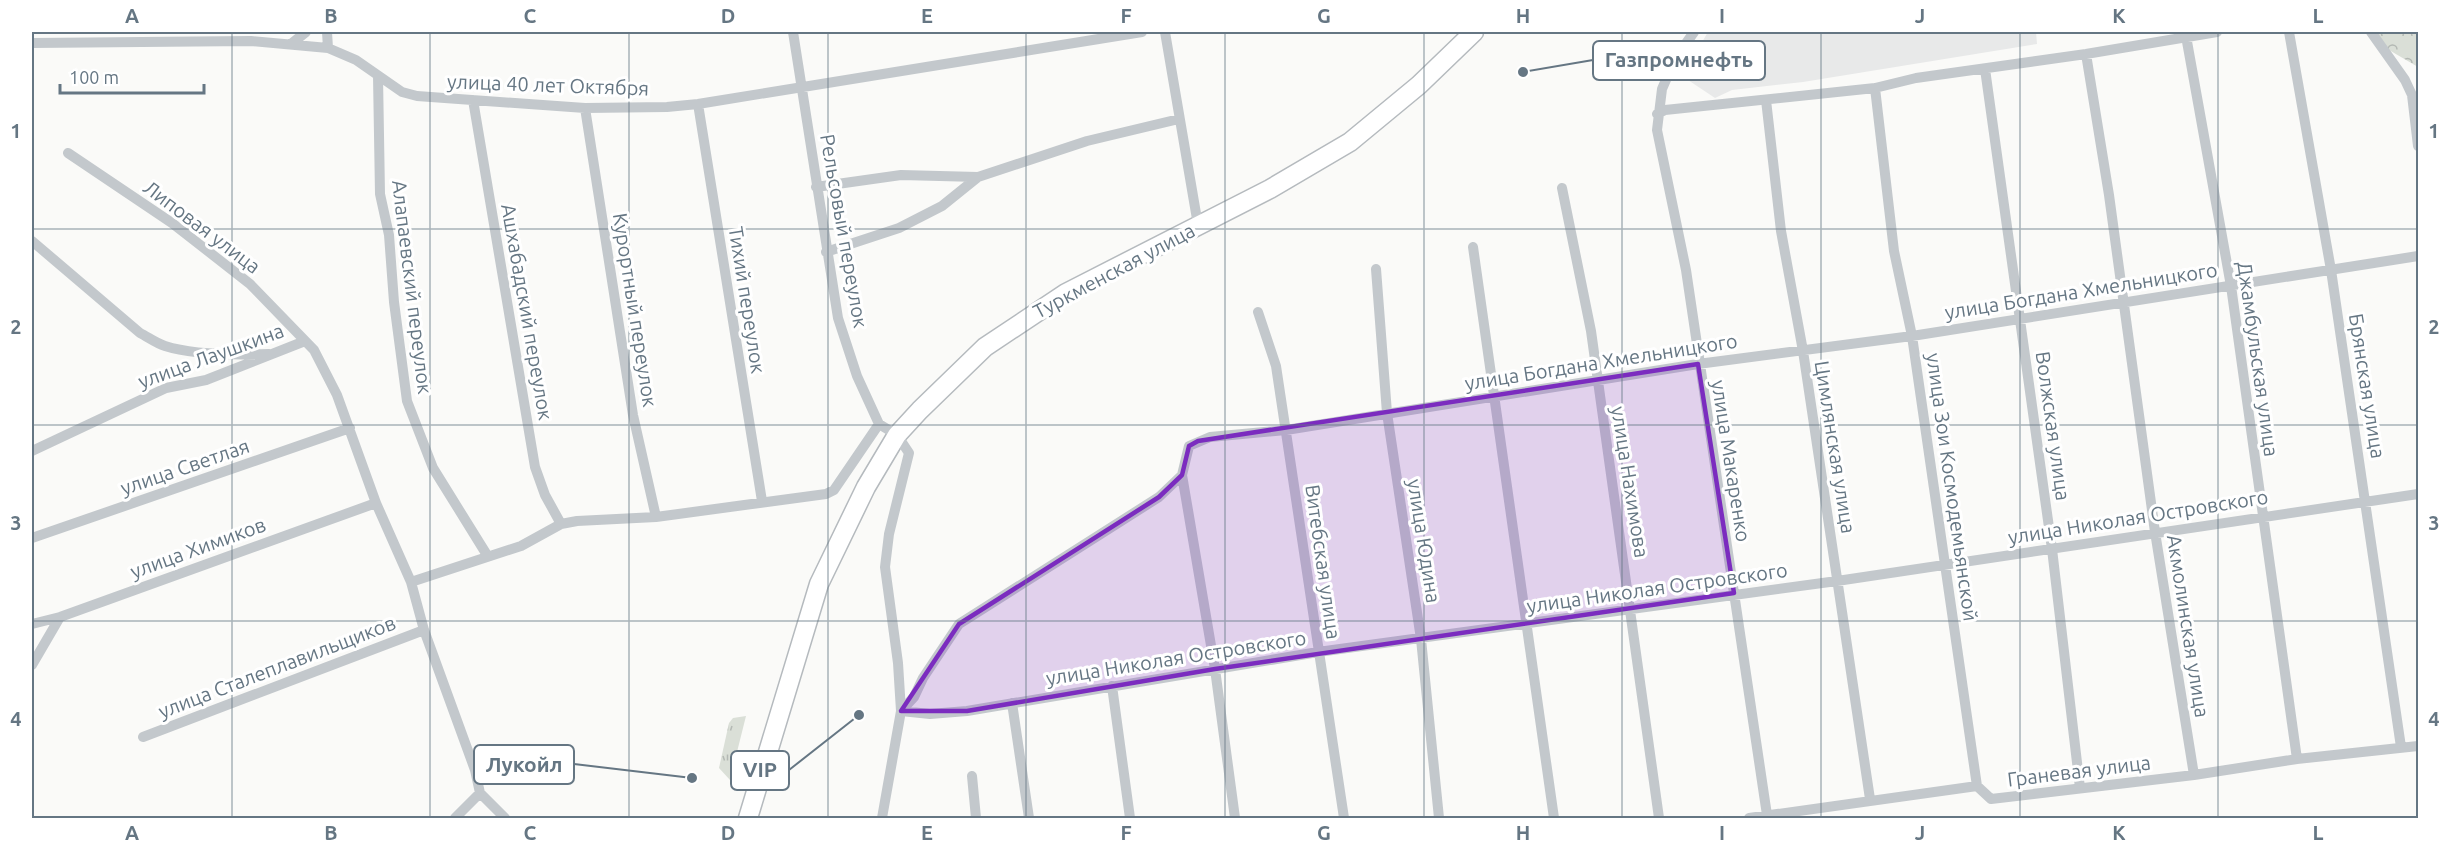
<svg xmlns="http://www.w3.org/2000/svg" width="2450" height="850" viewBox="0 0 2450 850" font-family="Ubuntu,sans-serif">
	<defs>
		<pattern id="grass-tufts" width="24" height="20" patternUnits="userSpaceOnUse" patternTransform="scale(1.5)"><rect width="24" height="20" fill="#dadfd7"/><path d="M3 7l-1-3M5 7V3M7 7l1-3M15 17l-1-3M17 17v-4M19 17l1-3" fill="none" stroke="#b4b9b4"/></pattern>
		<pattern id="forest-crowns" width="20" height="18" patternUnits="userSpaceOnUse" patternTransform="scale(1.5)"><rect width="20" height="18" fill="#dadfd7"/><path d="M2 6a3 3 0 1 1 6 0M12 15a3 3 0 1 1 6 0" fill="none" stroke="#b4b9b4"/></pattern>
	</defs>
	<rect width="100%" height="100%" fill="#fafaf8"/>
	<path fill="#e8e9e9" d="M1708 32H2036L2037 44 1803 82 1732 90 1715 98 1682 76Z"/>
	<path fill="url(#grass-tufts)" d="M746 716 730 780 719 768 729 723 733 718Z"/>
	<path fill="url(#forest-crowns)" d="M2376 32 2418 33V67L2389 50Z"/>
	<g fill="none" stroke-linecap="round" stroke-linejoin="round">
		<g stroke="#b5babe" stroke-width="21">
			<path id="primary" d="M748 818 819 584 866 487 897 435 920 410 985 347 1066 293 1270 189 1350 142 1419 85 1474 32"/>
		</g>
		<path stroke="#c3c8cc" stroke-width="10" d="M327 32 328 48
			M793 32 838 318 857 376 879 424 897 435 909 453 889 534 885 567 898 663 901 711 882 818
			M1165 32 1198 225
			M1694 32 1675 59 1662 89 1657 130 1686 270 1767 815
			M2289 32 2331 270 2401 747
			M2371 32 2405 80 2412 95 2418 146
			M2186 36 2231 286 2297 759
			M32 43 251 41 328 48 356 60 402 92 417 96 585 108 667 107 698 104 1142 32
			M291 44 306 32
			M2086 54 2109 195 2155 532 2194 775
			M1985 69 2052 549 2080 788
			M378 76 380 194 389 235 394 302 407 401 433 468 487 555
			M1875 88 1894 251 1912 336 1977 786
			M473 100 535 467 545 495 561 524
			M1766 100 1781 231 1803 351 1870 799
			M698 104 762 501
			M585 108 633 415 656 517
			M1657 114 1665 110 1875 88 1916 78 2086 54 2217 32
			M68 153 172 223 250 284 314 350 337 395 376 503 411 582 424 630 475 770 480 793 505 818
			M816 187 901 175 978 177
			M1562 188 1591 331 1659 818
			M32 241 140 333C148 337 156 343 165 346 193 355 239 355 269 354
			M1473 247 1554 818
			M826 252 899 228 942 206 978 177 1087 141 1179 119
			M1376 269 1387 413 1421 639 1439 818
			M1258 312 1276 366 1344 818
			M32 451 166 388 206 380 305 341
			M1182 475 1215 669 1235 818
			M32 538 350 428
			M411 582 521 546 561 524 577 521 656 517 826 494 834 490 879 424
			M32 624 60 617 376 503
			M32 665 60 617
			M1112 686 1130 818
			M1012 703 1029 818
			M901 711 914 697 923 678 959 624 1159 497 1182 475 1189 446 1210 437 1286 430 1698 364 1912 336 2418 256
			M901 711 930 714 967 711 1318 652 1837 581 2418 494
			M143 737 424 630
			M972 776 976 818
			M455 818 480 793
			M1749 818 1977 786 1991 799 2194 775 2297 759 2418 746"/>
		<use href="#primary" stroke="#fff" stroke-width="18"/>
	</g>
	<path fill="#7b2cbf" fill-opacity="0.2" stroke="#7b2cbf" stroke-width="4.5" stroke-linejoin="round" d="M1698 364 1734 593 1215 669 967 711H901L959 624 1159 497 1182 475 1189 446 1198 441Z"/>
	<path fill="none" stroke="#657683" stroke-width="1.5" stroke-opacity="0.55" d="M232 32V818M430 32V818M629 32V818M828 32V818M1026 32V818M1225 32V818M1424 32V818M1622 32V818M1821 32V818M2020 32V818M2218 32V818M32 229H2418M32 425H2418M32 621H2418"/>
	<g text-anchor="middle" stroke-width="6" stroke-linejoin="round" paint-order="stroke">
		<g font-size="20" fill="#657683" stroke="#fff">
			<text transform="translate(548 85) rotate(2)" y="7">улица 40 лет Октября</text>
			<text transform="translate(202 227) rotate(37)" y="7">Липовая улица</text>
			<text transform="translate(844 231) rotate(80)" y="7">Рельсовый переулок</text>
			<text transform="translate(1114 271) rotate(-28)" y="7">Туркменская улица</text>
			<text transform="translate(412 287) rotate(83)" y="7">Алапаевский переулок</text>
			<text transform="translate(2081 291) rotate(-9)" y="7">улица Богдана Хмельницкого</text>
			<text transform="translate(747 300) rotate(81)" y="7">Тихий переулок</text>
			<text transform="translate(635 310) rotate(81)" y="7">Курортный переулок</text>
			<text transform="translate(527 312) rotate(80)" y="7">Ашхабадский переулок</text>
			<text transform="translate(211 356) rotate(-20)" y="7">улица Лаушкина</text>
			<text transform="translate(2258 359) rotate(82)" y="7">Джамбульская улица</text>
			<text transform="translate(1601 362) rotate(-9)" y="7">улица Богдана Хмельницкого</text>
			<text transform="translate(2367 386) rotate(81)" y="7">Брянская улица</text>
			<text transform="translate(2053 426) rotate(82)" y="7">Волжская улица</text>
			<text transform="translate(1835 447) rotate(81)" y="7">Цимлянская улица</text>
			<text transform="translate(1731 461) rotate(81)" y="7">улица Макаренко</text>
			<text transform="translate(185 467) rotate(-19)" y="7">улица Светлая</text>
			<text transform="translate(1630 482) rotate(81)" y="7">улица Нахимова</text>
			<text transform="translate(1952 487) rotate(82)" y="7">улица Зои Космодемьянской</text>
			<text transform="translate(2138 517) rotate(-9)" y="7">улица Николая Островского</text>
			<text transform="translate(1424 541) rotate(81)" y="7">улица Юдина</text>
			<text transform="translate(198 548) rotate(-20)" y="7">улица Химиков</text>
			<text transform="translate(1323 562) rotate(82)" y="7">Витебская улица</text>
			<text transform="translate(1657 588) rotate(-8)" y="7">улица Николая Островского</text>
			<text transform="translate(2188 626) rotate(81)" y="7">Акмолинская улица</text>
			<text transform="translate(1176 658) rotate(-9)" y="7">улица Николая Островского</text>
			<text transform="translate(277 667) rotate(-21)" y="7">улица Сталеплавильщиков</text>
			<text transform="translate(2079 771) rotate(-7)" y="7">Граневая улица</text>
		</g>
	</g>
	<path fill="none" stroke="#657683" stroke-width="2" d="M1523 72L1593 60M692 778L574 764M859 715L789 770"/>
	<g fill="#657683" stroke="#fff" stroke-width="2">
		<circle cx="1523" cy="72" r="6"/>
		<circle cx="692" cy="778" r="6"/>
		<circle cx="859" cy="715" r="6"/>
	</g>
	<g fill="#fff" stroke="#657683" stroke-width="2">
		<rect x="1593" y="41" width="172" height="39" rx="6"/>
		<rect x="474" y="745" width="100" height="39" rx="6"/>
		<rect x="731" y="751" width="58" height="39" rx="6"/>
	</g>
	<g font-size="21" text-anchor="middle" font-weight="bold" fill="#657683">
		<text x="1679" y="67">Газпромнефть</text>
		<text x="524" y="772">Лукойл</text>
		<text x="760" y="777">VIP</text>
	</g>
	<rect width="2450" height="850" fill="none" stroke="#ffffff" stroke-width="66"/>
	<path d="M60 84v9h144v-9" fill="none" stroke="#657683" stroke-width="3"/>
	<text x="69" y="84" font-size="18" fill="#657683" stroke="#ffffff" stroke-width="4.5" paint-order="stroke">100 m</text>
	<rect x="33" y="33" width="2384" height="784" fill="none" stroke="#657683" stroke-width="2"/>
	<g font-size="20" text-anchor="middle" font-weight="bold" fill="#657683">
		<text x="132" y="23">A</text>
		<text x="331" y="23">B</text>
		<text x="530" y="23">C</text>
		<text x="728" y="23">D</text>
		<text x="927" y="23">E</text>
		<text x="1126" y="23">F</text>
		<text x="1324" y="23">G</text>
		<text x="1523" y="23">H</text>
		<text x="1722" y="23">I</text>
		<text x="1920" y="23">J</text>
		<text x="2119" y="23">K</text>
		<text x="2318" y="23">L</text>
		<text x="16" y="138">1</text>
		<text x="2434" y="138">1</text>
		<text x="16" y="334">2</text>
		<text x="2434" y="334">2</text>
		<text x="16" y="530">3</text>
		<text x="2434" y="530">3</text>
		<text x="16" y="726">4</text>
		<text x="2434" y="726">4</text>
		<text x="132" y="840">A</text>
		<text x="331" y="840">B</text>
		<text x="530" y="840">C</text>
		<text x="728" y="840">D</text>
		<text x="927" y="840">E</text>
		<text x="1126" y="840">F</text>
		<text x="1324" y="840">G</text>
		<text x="1523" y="840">H</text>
		<text x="1722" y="840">I</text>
		<text x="1920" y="840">J</text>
		<text x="2119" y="840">K</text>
		<text x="2318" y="840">L</text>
	</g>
</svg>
